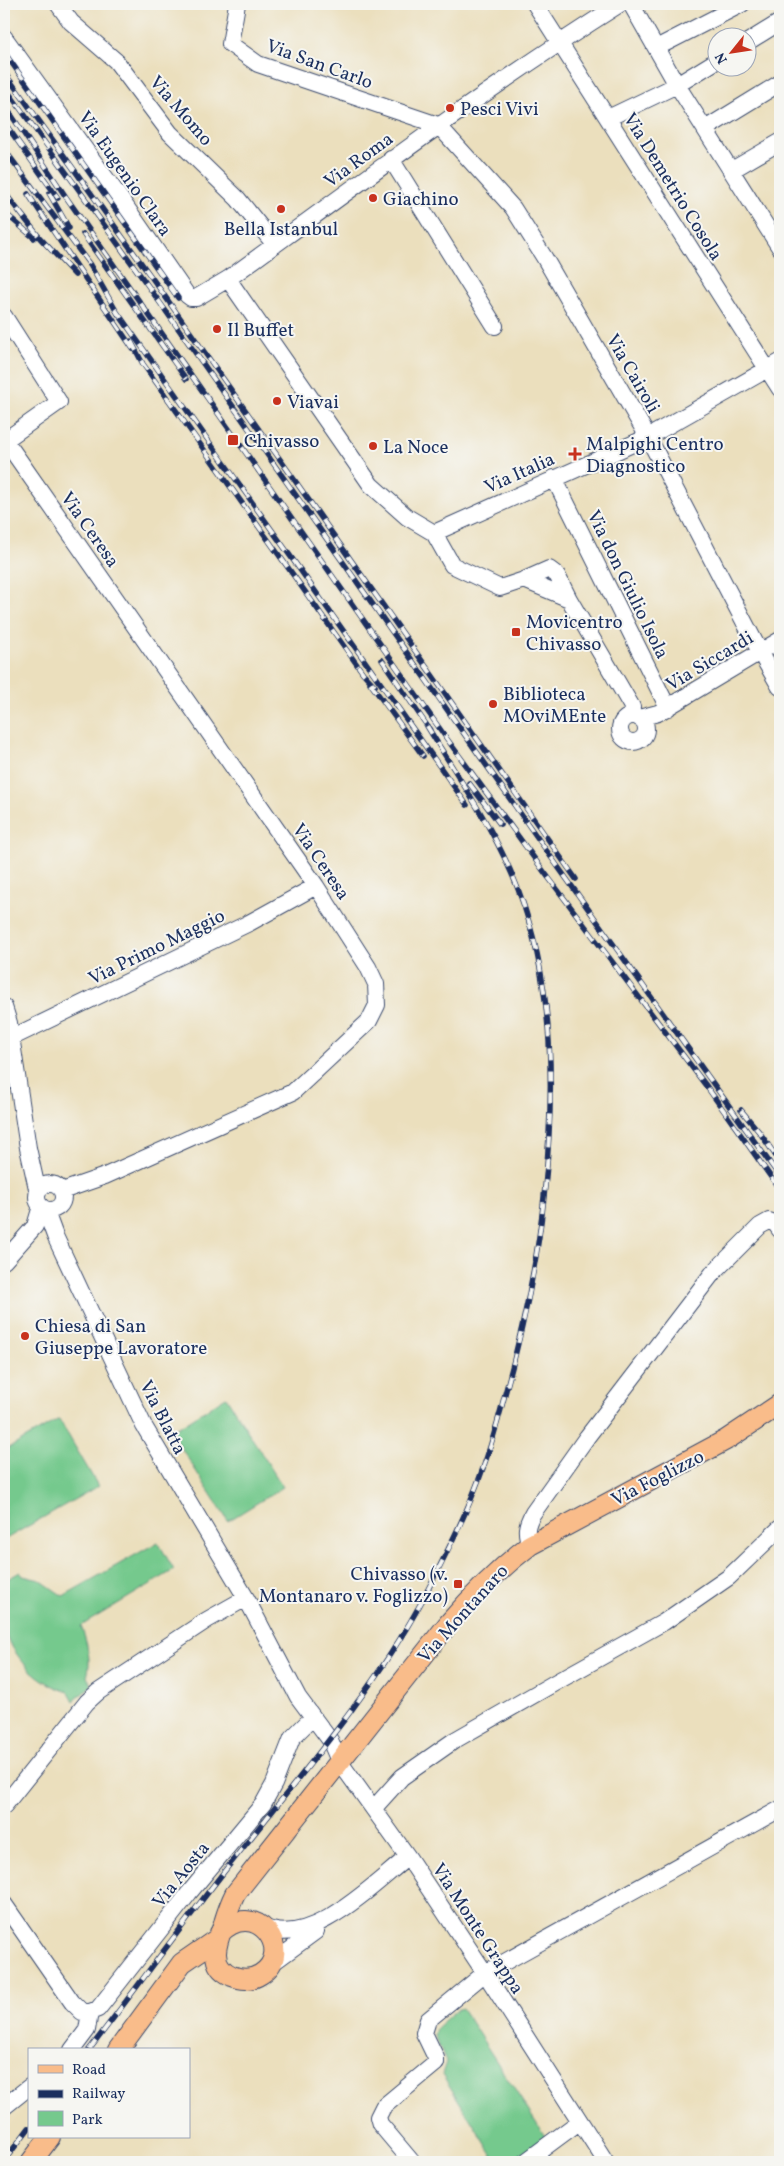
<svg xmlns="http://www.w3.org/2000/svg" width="784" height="2166" viewBox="0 0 784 2166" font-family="Vollkorn,serif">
	<rect width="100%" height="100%" fill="#f6f6f2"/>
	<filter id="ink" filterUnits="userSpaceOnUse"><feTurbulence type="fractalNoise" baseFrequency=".02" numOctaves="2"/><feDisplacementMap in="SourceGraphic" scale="10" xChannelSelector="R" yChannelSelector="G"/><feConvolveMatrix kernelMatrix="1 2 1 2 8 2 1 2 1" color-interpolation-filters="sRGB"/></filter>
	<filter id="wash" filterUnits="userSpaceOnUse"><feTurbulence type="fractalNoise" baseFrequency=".0096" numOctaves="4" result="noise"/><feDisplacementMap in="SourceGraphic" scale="20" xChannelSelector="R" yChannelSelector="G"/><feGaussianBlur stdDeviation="1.12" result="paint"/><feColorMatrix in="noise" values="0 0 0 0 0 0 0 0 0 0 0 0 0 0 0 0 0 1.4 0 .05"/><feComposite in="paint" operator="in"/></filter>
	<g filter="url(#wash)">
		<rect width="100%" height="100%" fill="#ebdfbd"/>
		<path fill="#75c98d" stroke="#487c76" d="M226 1397 283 1487 228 1521 171 1432Z
			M59 1419 98 1486 4 1540V1451Z
			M158 1542 174 1570 81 1626C87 1643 92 1660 87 1677L92 1685 74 1701 69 1692C39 1684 13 1658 4 1628 1 1616 4 1594 4 1581L20 1572 23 1576 40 1580 63 1596Z
			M462 2008 546 2138 514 2162H497L442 2074 446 2062 434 2035 436 2028 456 2010Z"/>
	</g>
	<g filter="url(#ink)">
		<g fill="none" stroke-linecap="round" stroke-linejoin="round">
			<g stroke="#3a496c" stroke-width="18">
				<path id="minor" d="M58 4 71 22 116 61 170 133 238 199 275 245
					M237 4 230 44 258 64 438 125 513 208 544 257 648 437 760 652 780 687
					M535 4 780 389
					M631 4 677 85 780 248
					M4 37 115 191 187 295 191 298H196L228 279C357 185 485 89 620 4
					M746 43 780 22
					M656 48 742 4
					M608 118 677 85 716 61
					M705 129 780 83
					M391 159 495 326
					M732 170 780 142
					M228 279 371 485 407 517 434 533 648 437 780 362
					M4 316 59 402 4 441
					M5 440 316 886 368 967 376 984 377 1005 369 1021 293 1092 105 1176 62 1191
					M554 478 668 708
					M434 533 452 565 500 588 524 580 569 599 632 707 631 716
					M524 580 549 569 557 575 569 599
					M620 729a13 13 0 1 1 26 0a13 13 0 1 1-26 0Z
					M639 718 658 713 780 640
					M4 1007 9 1023 28 1148 38 1193
					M11 1038 249 923 316 886
					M37 1197a13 13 0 1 1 26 0a13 13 0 1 1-26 0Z
					M45 1209 55 1236 144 1426 246 1598 298 1697 330 1740 339 1761 408 1857 485 1973 606 2162
					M4 1261 35 1226 41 1206
					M530 1545C525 1532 526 1525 533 1513L587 1437 712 1274 760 1226 769 1221 775 1223 780 1230
					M4 1806 87 1702 98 1692 207 1620 246 1598
					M374 1808 402 1777 455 1740 558 1681 664 1622 729 1577 780 1528
					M4 1904 72 2002 82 2012H90
					M264 1927C310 1950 373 1884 408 1857
					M271 1964 316 1931
					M90 2012 98 2009 189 1893 263 1804 274 1784 292 1738 312 1718
					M72 2050 87 2030 90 2012
					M4 2107 29 2087
					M412 2162 380 2124 378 2117 383 2107 436 2063V2058L424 2033 428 2020 485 1973 780 1809
					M525 2162 579 2122"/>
			</g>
			<g stroke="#3a496c" stroke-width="22">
				<path id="major" d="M220 1933C255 1897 296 1951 261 1974 252 1980 242 1980 232 1976 207 1965 217 1942 224 1923 227 1913 230 1904 235 1894L449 1623C474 1594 500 1568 530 1545L726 1440 780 1404
					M118 2050 182 1963 217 1939
					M31 2162 50 2137"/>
			</g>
			<use href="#minor" stroke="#fff" stroke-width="16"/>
			<use href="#major" stroke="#f9bc8a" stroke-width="20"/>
			<g stroke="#1b2f5e" stroke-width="5.5">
				<path id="rail" d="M4 52 178 298
					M4 72 157 285 576 879
					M4 86 151 290 551 857 780 1177
					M4 104 66 197 447 739 545 873 707 1087 780 1190
					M4 122 58 198
					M4 149 90 265 118 314
					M4 192 40 238 75 275
					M49 193 69 228
					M28 194 133 349
					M4 212 34 238
					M83 234 186 379
					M115 309 467 805
					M131 341 143 364 363 673 375 686
					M382 660 430 730
					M370 683 423 756
					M469 783 500 824
					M741 1110 760 1133 780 1162
					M89 2050C139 1985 187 1918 238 1854 303 1772 372 1693 422 1601 441 1564 461 1526 476 1487 488 1457 497 1425 505 1394 523 1329 537 1264 544 1197 555 1093 555 987 518 889 496 831 459 779 427 726
					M4 2161 29 2128"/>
			</g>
			<use href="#rail" stroke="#f6f6f2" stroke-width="4" stroke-dasharray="11" stroke-linecap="butt"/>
		</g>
	</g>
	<g fill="#c8321e" stroke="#f6f6f2" stroke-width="2">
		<circle cx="450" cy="108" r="5"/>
		<circle cx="373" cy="198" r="5"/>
		<circle cx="281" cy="209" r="5"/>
		<circle cx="217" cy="329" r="5"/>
		<circle cx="277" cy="401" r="5"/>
		<rect x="227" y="434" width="12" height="12" rx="2.5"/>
		<circle cx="373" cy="446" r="5"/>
		<path d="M572.5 446.5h5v5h5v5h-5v5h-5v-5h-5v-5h5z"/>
		<rect x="511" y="627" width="10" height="10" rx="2.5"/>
		<circle cx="493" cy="704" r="5"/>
		<circle cx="25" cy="1336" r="5"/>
		<rect x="453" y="1579" width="10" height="10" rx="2.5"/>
	</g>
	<g text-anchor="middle" stroke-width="4" stroke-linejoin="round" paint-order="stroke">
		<g font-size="19" fill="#1b2f5e" stroke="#f6f6f2">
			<text transform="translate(320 63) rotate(20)" y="7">Via San Carlo</text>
			<text transform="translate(182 110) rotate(49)" y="7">Via Momo</text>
			<text transform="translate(358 159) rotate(-36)" y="7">Via Roma</text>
			<text transform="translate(126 173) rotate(55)" y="7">Via Eugenio Clara</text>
			<text transform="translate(674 186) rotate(58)" y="7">Via Demetrio Cosola</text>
			<text transform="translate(634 373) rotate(60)" y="7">Via Cairoli</text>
			<text transform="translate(519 472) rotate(-24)" y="7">Via Italia</text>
			<text transform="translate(91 529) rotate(55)" y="7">Via Ceresa</text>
			<text transform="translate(629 584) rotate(64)" y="7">Via don Giulio Isola</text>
			<text transform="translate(709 660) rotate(-31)" y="7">Via Siccardi</text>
			<text transform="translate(322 861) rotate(56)" y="7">Via Ceresa</text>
			<text transform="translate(156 946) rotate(-26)" y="7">Via Primo Maggio</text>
			<text transform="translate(164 1417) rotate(63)" y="7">Via Blatta</text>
			<text transform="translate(657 1477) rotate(-27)" y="7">Via Foglizzo</text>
			<text transform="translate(462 1613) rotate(-48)" y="7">Via Montanaro</text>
			<text transform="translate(180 1874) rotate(-51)" y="7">Via Aosta</text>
			<text transform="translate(479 1928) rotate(57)" y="7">Via Monte Grappa</text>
		</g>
		<g font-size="19" fill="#1b2f5e" stroke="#f6f6f2" text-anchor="start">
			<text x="460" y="115">Pesci Vivi</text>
			<text x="383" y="205">Giachino</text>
			<text x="281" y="235" text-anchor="middle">Bella Istanbul</text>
			<text x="227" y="336">Il Buffet</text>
			<text x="287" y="408">Viavai</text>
			<text x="244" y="447">Chivasso</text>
			<text x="586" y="450">Malpighi Centro<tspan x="586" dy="22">Diagnostico</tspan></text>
			<text x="383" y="453">La Noce</text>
			<text x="526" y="628">Movicentro<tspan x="526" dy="22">Chivasso</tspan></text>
			<text x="503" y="700">Biblioteca<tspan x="503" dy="22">MOviMEnte</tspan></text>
			<text x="35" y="1332">Chiesa di San<tspan x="35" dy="22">Giuseppe Lavoratore</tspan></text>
			<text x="448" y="1580" text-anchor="end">Chivasso (v.<tspan x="448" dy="22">Montanaro v. Foglizzo)</tspan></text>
		</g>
	</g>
	<rect width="784" height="2166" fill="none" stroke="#f6f6f2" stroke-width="20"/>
	<rect x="28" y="2048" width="162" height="90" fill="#f6f6f2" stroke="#9ea6b7"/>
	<rect x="38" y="2065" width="25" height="8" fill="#f9bc8a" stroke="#9ea6b7"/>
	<text x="72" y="2074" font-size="15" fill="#1b2f5e">Road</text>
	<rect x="38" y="2090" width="25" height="8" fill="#1b2f5e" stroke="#9ea6b7"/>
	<text x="72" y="2098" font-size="15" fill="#1b2f5e">Railway</text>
	<rect x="38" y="2111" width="25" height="15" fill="#75c98d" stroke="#9ea6b7"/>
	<text x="72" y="2124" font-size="15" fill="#1b2f5e">Park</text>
	<g transform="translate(732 52) rotate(240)"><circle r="24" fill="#f6f6f2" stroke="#9ea6b7"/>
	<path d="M0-4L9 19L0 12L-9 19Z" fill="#c8321e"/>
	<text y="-8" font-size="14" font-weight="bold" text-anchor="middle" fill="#1b2f5e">N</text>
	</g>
</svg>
